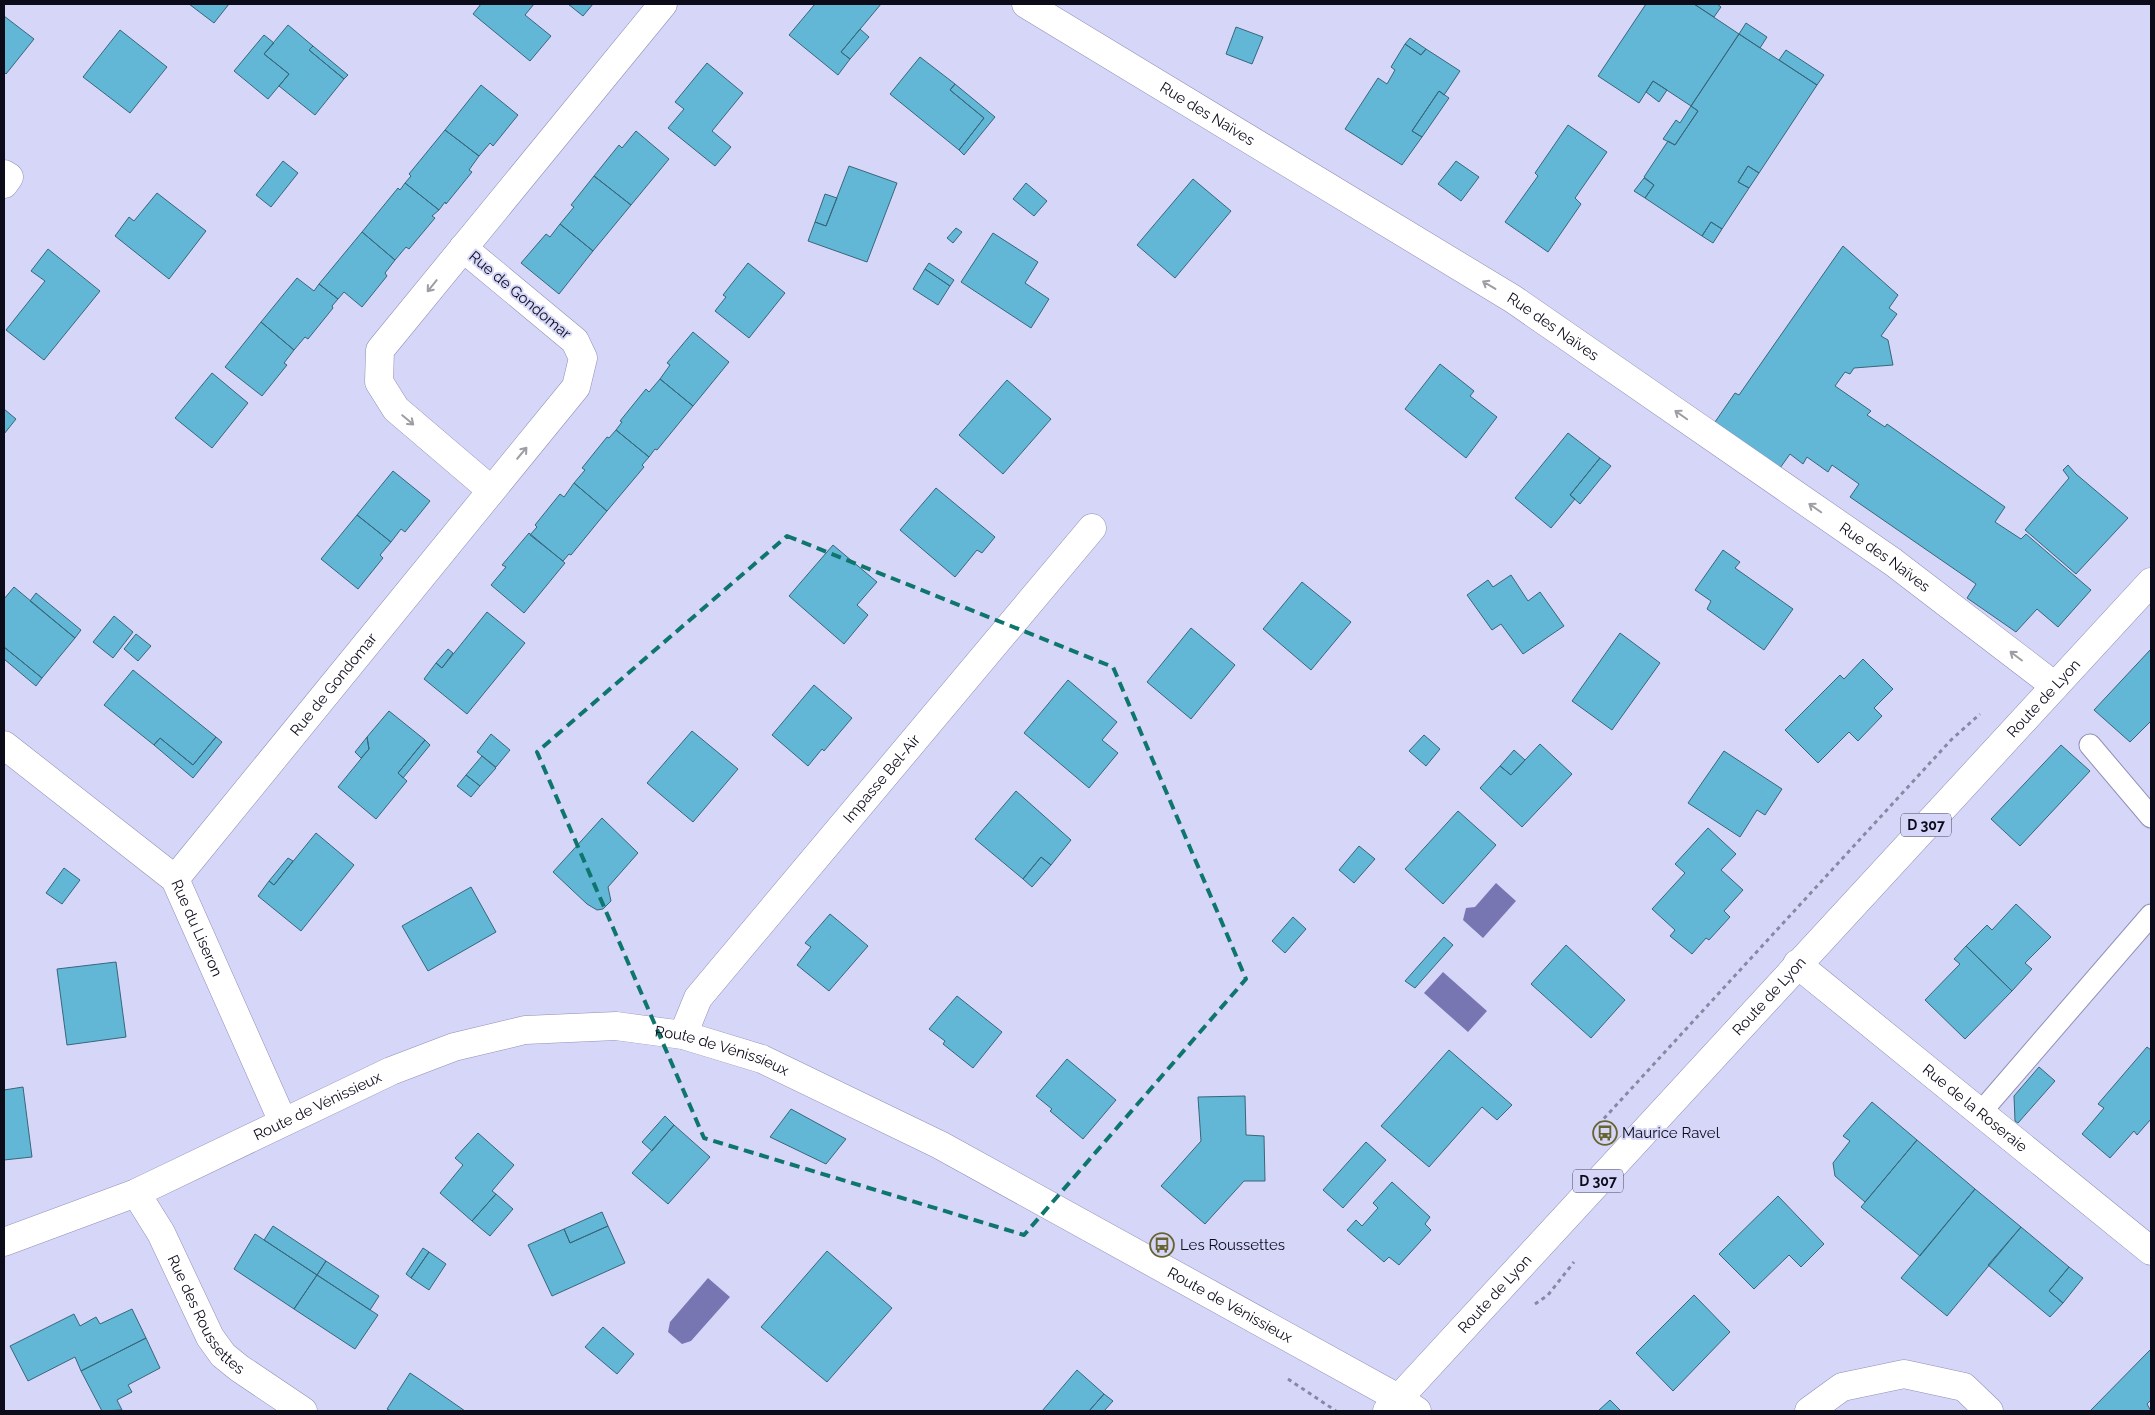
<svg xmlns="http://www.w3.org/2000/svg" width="2155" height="1415" viewBox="0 0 2155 1415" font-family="Raleway,sans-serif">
	<rect width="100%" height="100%" fill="#d6d6f9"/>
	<path fill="#7875b3" d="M1496 883 1516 901 1483 938 1463 920 1466 908 1475 907Z
		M1443 972 1487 1011 1468 1032 1424 993Z
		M708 1278 730 1297 691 1341 682 1344 668 1332 670 1322Z"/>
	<path fill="#62b6d6" stroke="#38677a" d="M189 4H229L214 23Z
		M481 4H534L525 15 551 36 530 61 473 14Z
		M568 4H593L583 16Z
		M815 4H881L841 52 850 59 838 75 789 35Z
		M1646 4H1694L1739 34 1691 106 1653 81 1639 103 1598 76Z
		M1694 4H1717L1721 7 1714 17Z
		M4 16 34 39 6 74 4 72Z
		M1746 23 1767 37 1760 48 1739 34Z
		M288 25 313 46 309 50 344 79 315 115 279 86 289 74 264 54Z
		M1236 27 1263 37 1252 64 1226 54Z
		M860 29 869 37 850 59 841 52Z
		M120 30 167 67 130 113 83 77Z
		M1739 34 1817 85 1759 173 1748 166 1738 182 1749 188 1722 229 1711 222 1702 236 1645 198 1654 185 1644 177 1668 141 1675 145 1698 111 1691 106Z
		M264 35 274 43 264 54 289 74 268 99 234 71Z
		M1410 38 1426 49 1421 55 1405 44Z
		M1405 44 1421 55 1426 49 1460 71 1444 95 1439 91 1412 131 1422 137 1402 165 1345 129 1378 78 1387 84 1395 70 1391 67Z
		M313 46 348 75 344 79 309 50Z
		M1786 50 1824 75 1817 85 1779 60Z
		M920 57 955 84 950 90 984 118 959 150 890 94Z
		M707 63 743 93 712 131 731 147 715 166 668 128 684 109 675 102Z
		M1653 81 1667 90 1659 102 1646 92Z
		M955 84 995 117 964 155 959 150 984 118 950 90Z
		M481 85 518 115 493 146 490 143 479 156 445 130Z
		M1439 91 1449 98 1422 137 1412 131Z
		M1691 106 1698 111 1675 145 1663 139 1676 120 1680 123Z
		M1568 125 1607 152 1575 198 1581 204 1548 252 1505 222 1538 176 1535 173Z
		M445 130 479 156 469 170 472 172 446 204 445 202 439 210 405 183 411 176 409 174Z
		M636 131 669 159 631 205 594 176 619 145 622 148Z
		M283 161 298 173 271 207 256 195Z
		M1456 161 1479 177 1461 201 1438 184Z
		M849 166 897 183 867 262 808 241 815 222 826 226Z
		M1748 166 1759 173 1749 188 1738 182Z
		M594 176 631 205 593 251 560 224 574 207 571 205Z
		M1644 178 1654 185 1645 198 1634 191Z
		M1193 179 1231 211 1175 278 1137 245Z
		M405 183 439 210 432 216 435 218 409 249 406 247 395 260 362 232 398 188 400 190Z
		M1026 183 1047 201 1034 216 1013 199Z
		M157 193 206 231 169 279 115 236 129 217 134 221Z
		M825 194 837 198 826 226 815 222Z
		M1711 222 1722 229 1713 243 1702 236Z
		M560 224 593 251 559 294 521 263 546 234 550 237Z
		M956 228 962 232 953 243 947 238Z
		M362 232 395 260 385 273 387 276 362 307 344 292 338 299 319 284Z
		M993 233 1038 262 1025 283 1049 299 1031 328 961 282Z
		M1843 246 1898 295 1889 308 1897 314 1881 336 1888 340 1893 365 1854 368 1850 374 1845 372 1835 386 1871 411 1867 415 1885 427 1887 424 2005 507 1995 522 2021 539 2026 534 2091 590 2058 627 2037 609 2016 632 1967 598 1976 584 1850 497 1859 484 1832 465 1828 472 1807 457 1803 464 1790 454 1780 468 1715 422 1735 393 1739 395Z
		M48 249 100 291 44 360 6 330 45 281 31 271Z
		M748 263 785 293 749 338 715 311 726 297 723 295Z
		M929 263 954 280 950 286 925 269Z
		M925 269 950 286 938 305 913 289Z
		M297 278 314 291 319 284 338 299 332 306 333 308 308 339 305 337 294 350 261 322Z
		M261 322 294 350 284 363 287 365 262 396 225 367Z
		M693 332 729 362 693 406 660 379 670 365 667 363Z
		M1440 364 1474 391 1470 396 1497 417 1466 458 1405 409Z
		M212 373 248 403 212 448 175 418Z
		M660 379 693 406 657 450 655 449 649 457 616 430 622 422 620 421 646 389 649 392Z
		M1007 380 1051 419 1003 474 959 435Z
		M4 409 16 419 4 434Z
		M616 430 649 457 642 465 644 467 607 511 574 483 585 470 582 468 607 437 609 438Z
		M1568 433 1600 458 1570 495 1575 499 1551 528 1515 498Z
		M1600 458 1611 466 1580 504 1570 495Z
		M2068 465 2076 474 2128 518 2076 574 2025 530 2069 478 2063 470Z
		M393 471 430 501 405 532 401 529 391 542 357 515Z
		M574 483 607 511 571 555 569 554 563 561 530 535 537 527 535 525 560 494 564 497Z
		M936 488 995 537 982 553 977 550 955 577 900 530Z
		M357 515 391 542 380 555 383 558 358 589 321 559Z
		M529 533 565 563 524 613 491 585 506 567 502 565Z
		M833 545 877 582 857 605 868 615 844 644 789 596Z
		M1723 550 1740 562 1735 568 1793 609 1764 650 1707 609 1711 601 1695 590Z
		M1511 575 1528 601 1540 592 1564 626 1523 654 1501 624 1492 630 1467 595 1488 580 1493 587Z
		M1302 582 1351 622 1311 670 1263 629Z
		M14 587 75 638 42 678 4 647V599Z
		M36 593 81 630 75 638 30 601Z
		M487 612 525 643 467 714 424 679 436 663 442 668Z
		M114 616 133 632 113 658 93 642Z
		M1191 628 1235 665 1191 719 1147 682Z
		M1620 633 1660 663 1612 730 1572 701Z
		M136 634 151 646 138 661 124 649Z
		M4 647 42 678 36 686 4 659Z
		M448 649 453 653 442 668 436 663Z
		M2151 649V721L2130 742 2094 710Z
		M1863 659 1893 689 1874 708 1882 716 1858 741 1849 732 1818 763 1785 730 1840 675 1844 679Z
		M133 670 216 737 193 765 160 738 154 745 104 705Z
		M1068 680 1117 722 1102 740 1118 753 1089 788 1024 733Z
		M814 685 852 718 824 751 822 749 808 766 772 735Z
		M389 711 425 740 398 773 407 781 376 819 338 787 369 749 367 737Z
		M692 731 738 769 693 822 647 783Z
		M491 734 510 750 496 767 477 752Z
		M1424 735 1440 749 1426 766 1409 751Z
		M216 737 222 742 193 778 154 745 160 738 193 765Z
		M367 737 369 749 361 758 355 752Z
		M425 740 430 745 403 778 398 773Z
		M1540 744 1572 774 1522 827 1480 788 1500 766 1511 775Z
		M2061 745 2090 771 2020 846 1991 819Z
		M1514 750 1525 760 1511 775 1500 766Z
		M1724 751 1782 789 1765 815 1757 810 1740 837 1688 803Z
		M482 756 496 768 480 786 466 775Z
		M466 775 480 786 471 797 457 786Z
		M1016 791 1071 840 1051 865 1041 857 1023 879 975 839Z
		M1458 811 1496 845 1443 904 1405 869Z
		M602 818 638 853 608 887 611 901 603 909 597 910 587 904 553 872Z
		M1708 828 1736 854 1721 870 1743 890 1724 911 1730 917 1709 940 1706 938 1692 954 1670 936 1675 930 1652 909 1685 873 1675 864Z
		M316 833 354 865 301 931 258 896 269 881 274 885Z
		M1359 846 1375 859 1354 883 1339 870Z
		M1041 857 1051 865 1032 887 1023 879Z
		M288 858 293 861 274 885 269 881Z
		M64 868 80 880 62 904 46 893Z
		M471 887 496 932 428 971 402 926Z
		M2016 904 2051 937 2025 963 2032 969 2012 991 1966 946 1987 925 1992 930Z
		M830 914 868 946 829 991 797 965 811 947 805 943Z
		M1293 917 1306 929 1285 953 1272 941Z
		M1444 937 1453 945 1415 988 1405 981Z
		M1566 945 1625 1000 1591 1038 1531 984Z
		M1966 946 2012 991 1965 1039 1925 1000 1960 964 1954 959Z
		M116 962 126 1037 67 1045 57 969Z
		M957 996 1002 1032 973 1068 943 1044 945 1041 929 1029Z
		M2147 1047 2151 1050V1119L2137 1135 2134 1131 2110 1158 2082 1134 2104 1108 2098 1104Z
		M1449 1050 1512 1105 1497 1120 1482 1107 1429 1167 1381 1126Z
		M1067 1059 1116 1100 1083 1139 1050 1111 1052 1109 1036 1096Z
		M2039 1067 2055 1081 2018 1123 2015 1121 2014 1096Z
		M23 1087 32 1157 4 1160V1090Z
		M1245 1096 1246 1135 1264 1136 1265 1181H1244L1205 1224 1161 1186 1201 1141 1198 1097Z
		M1872 1102 1917 1140 1865 1202 1835 1176 1833 1163 1850 1141 1843 1136Z
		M791 1109 846 1139 826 1164 770 1137Z
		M665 1116 674 1125 652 1151 642 1142Z
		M674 1125 710 1157 668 1204 632 1173Z
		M478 1133 514 1165 492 1191 496 1194 472 1221 440 1193 463 1165 455 1158Z
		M1917 1140 1975 1189 1920 1256 1861 1207Z
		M1366 1142 1386 1160 1343 1208 1323 1190Z
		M1392 1182 1430 1217 1425 1224 1431 1230 1399 1265 1389 1257 1384 1262 1347 1230 1356 1220 1362 1226 1378 1208 1373 1203Z
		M1975 1189 2021 1227 1947 1316 1901 1278Z
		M496 1194 513 1209 490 1236 472 1221Z
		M1778 1196 1824 1244 1801 1267 1789 1255 1754 1289 1719 1254Z
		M602 1212 608 1226 570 1243 564 1229Z
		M273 1226 326 1261 317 1275 264 1240Z
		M608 1226 625 1263 552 1296 528 1245 564 1229 570 1243Z
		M2021 1227 2069 1267 2049 1291 2063 1303 2050 1317 1988 1265Z
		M255 1234 317 1275 294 1309 234 1269Z
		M423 1248 429 1252 411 1278 406 1274Z
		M827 1251 892 1308 827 1382 761 1327Z
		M429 1252 446 1264 429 1290 411 1278Z
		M326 1261 379 1296 370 1310 317 1275Z
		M2069 1267 2083 1278 2063 1303 2049 1291Z
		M317 1275 378 1315 355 1349 294 1309Z
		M1694 1295 1730 1332 1673 1391 1636 1353Z
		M132 1309 146 1338 81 1371 75 1357 28 1381 10 1346 74 1314 80 1326 96 1317 100 1324Z
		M603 1327 634 1354 617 1374 585 1347Z
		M146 1338 160 1368 128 1385 132 1392 117 1400 122 1410 102 1411 81 1371Z
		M2151 1349V1400L2147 1404 2151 1411H2090Z
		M1077 1370 1104 1394 1089 1411H1042Z
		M410 1373 419 1379 465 1411H391L387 1409Z
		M1104 1394 1113 1401 1104 1411H1089Z
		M1610 1400 1621 1411H1598Z"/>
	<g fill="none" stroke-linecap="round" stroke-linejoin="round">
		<g stroke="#908fb8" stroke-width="23">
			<path id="service" d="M2090 745 2151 817
				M1981 1112 2151 915"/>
		</g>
		<g stroke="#908fb8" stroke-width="29">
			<g id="minor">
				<path id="s1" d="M1026 4 1513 299 1893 562 2055 686"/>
				<path d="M4 174 9 177 4 184"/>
				<path d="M491 490 396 409 379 382 380 350 663 4"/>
				<path id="s2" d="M4 745 175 879 283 1122"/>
				<path id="s3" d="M175 879 576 387 583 358 575 341 463 248"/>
				<path id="s4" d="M1797 964 2151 1251"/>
				<path id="s5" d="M683 1035 698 998 1092 528"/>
				<path id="s6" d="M136 1193 161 1233 210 1337 223 1355 239 1368 303 1411"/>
				<path id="s7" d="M4 1242 136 1193 391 1071 454 1047 525 1030 616 1026 683 1035 762 1059 940 1145 1398 1398 1417 1411"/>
				<path d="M1809 1411 1842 1387 1904 1374 1964 1387 1989 1411"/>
			</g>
		</g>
		<g stroke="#908fb8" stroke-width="29">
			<g id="primary">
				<path id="s8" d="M1387 1411 2151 582"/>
			</g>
		</g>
		<path stroke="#8888a3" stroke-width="3" stroke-dasharray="4 4" stroke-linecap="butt" d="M1596 1132 1598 1125 1951 740 1980 714
			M1535 1304 1548 1295 1574 1262
			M1288 1379 1336 1411"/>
		<use href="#service" stroke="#fff" stroke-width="21"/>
		<use href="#minor" stroke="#fff" stroke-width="28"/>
		<use href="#primary" stroke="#fff" stroke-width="28"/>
	</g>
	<defs><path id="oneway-shaft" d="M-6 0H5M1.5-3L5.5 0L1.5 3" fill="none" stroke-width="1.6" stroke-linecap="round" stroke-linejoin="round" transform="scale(1.25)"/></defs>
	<g stroke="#9e9da3">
		<use href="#oneway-shaft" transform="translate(1489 285) rotate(-149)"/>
		<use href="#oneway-shaft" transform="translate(432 286) rotate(129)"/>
		<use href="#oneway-shaft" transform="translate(1681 415) rotate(-145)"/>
		<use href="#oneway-shaft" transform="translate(408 420) rotate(40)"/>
		<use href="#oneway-shaft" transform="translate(522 453) rotate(-50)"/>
		<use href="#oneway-shaft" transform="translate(1815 508) rotate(-145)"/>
		<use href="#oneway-shaft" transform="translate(2016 656) rotate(-143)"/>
	</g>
	<path fill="none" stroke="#0f766e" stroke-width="4" stroke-dasharray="10 6" stroke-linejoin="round" d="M787 536 1113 667 1246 979 1024 1235 704 1138 537 752Z"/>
	<defs>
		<g id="bus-ring" transform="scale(1.25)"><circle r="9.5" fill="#d6d6f9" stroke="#676431" stroke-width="1.5"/><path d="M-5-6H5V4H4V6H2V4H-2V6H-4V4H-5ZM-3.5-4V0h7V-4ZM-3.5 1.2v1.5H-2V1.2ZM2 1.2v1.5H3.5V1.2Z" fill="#676431"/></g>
	</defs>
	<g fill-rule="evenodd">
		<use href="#bus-ring" x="1605" y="1133"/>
		<use href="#bus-ring" x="1162" y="1245"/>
	</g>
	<g text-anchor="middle" stroke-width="4" stroke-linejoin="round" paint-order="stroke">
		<g fill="#d6d6f9" stroke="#49485d" stroke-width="1">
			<rect x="1901" y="813.5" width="50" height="23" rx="4"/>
			<rect x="1573" y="1169.5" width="50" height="23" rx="4"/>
		</g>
		<g font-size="14" font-weight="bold" fill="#0c0b1a">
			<text x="1926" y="830">D 307</text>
			<text x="1598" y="1186">D 307</text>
		</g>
		<g font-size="15" fill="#0c0b1a" stroke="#d6d6f9">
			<text dy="5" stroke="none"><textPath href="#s1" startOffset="212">Rue des Naïves</textPath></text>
			<text transform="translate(520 295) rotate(40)" y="5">Rue de Gondomar</text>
			<text dy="5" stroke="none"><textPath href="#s1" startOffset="618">Rue des Naïves</textPath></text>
			<text dy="5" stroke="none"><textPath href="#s1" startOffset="1022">Rue des Naïves</textPath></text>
			<text dy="5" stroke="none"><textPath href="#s3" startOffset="251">Rue de Gondomar</textPath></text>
			<text dy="5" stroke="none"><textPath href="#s8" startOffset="969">Route de Lyon</textPath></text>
			<text dy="5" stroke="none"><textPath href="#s5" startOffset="326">Impasse Bel-Air</textPath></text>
			<text dy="5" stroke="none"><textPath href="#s2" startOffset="271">Rue du Liseron</textPath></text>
			<text dy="5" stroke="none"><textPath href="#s8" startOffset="564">Route de Lyon</textPath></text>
			<text dy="5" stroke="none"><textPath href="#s7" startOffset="764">Route de Vénissieux</textPath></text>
			<text dy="5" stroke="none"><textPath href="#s7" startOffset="342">Route de Vénissieux</textPath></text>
			<text dy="5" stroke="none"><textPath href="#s4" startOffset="229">Rue de la Roseraie</textPath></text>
			<text dy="5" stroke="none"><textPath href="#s8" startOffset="159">Route de Lyon</textPath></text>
			<text dy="5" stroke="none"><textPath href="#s7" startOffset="1334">Route de Vénissieux</textPath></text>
			<text dy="5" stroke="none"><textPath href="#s6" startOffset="141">Rue des Roussettes</textPath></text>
		</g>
		<g font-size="15" fill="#0c0b1a" stroke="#d6d6f9" text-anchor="start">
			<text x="1622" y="1138">Maurice Ravel</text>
			<text x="1180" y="1250">Les Roussettes</text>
		</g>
	</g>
	<rect width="2155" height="1415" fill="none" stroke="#0c0b1a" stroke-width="10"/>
</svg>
